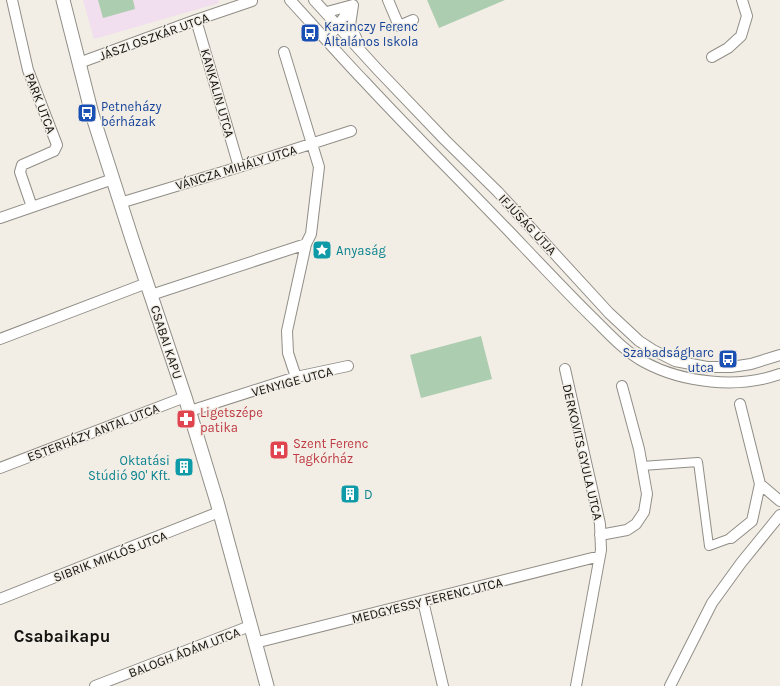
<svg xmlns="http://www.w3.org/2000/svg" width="780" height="686" viewBox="0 0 780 686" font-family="Karla,sans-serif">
	<rect width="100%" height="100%" fill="#f2eee6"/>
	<path fill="#f1deee" d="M83 0H218L219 3 94 39Z"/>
	<path fill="#adcdb0" d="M98 0H133L135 9 103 18Z
		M427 0H505L439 28Z
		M481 336 492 379 421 398 410 355Z"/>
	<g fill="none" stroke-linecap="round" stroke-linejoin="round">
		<g stroke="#918e87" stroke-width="10">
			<path id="pedestrian" d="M642 466 698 462 709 546 731 538"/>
		</g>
		<g stroke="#918e87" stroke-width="12">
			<path id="minor" d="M12 0 28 70 57 145 54 151 22 165 20 172 32 207
				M290 0C315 27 339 55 365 82 416 137 471 191 523 246 548 272 572 298 598 323 612 337 626 352 644 362 683 383 738 389 780 374
				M314 0 379 71 445 140 498 192 609 313 639 341 653 350 675 361 707 367H731L751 364 780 355
				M388 0 399 26 413 20
				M327 12 353 5 350 25 359 44
				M196 20 239 167
				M328 37 337 27 351 7
				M284 52 319 167 311 234 306 244 287 331 288 353 296 377
				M712 57 728 48 741 36 747 16 742 0
				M79 63 196 20 252 1
				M120 203 239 167 351 131
				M0 218 113 179
				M151 295 306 244
				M0 339 147 283
				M565 369 600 524 601 550 576 686
				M190 411 296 377 348 366
				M0 468 185 397
				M760 484 780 501
				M600 535 627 530 636 524 644 512 647 494 639 449 622 386
				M731 538 752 521 760 484 740 404
				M0 599 219 512
				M423 601 443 686
				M255 643 600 556
				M95 686 250 626
				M670 686 712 603 741 563 780 515"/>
		</g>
		<g stroke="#918e87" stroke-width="15">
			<path id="tertiary" d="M63 0 92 114 132 239 185 397 217 502 267 686"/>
		</g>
		<use href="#pedestrian" stroke="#fff" stroke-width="8"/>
		<use href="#minor" stroke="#fff" stroke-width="10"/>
		<use href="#tertiary" stroke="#fff" stroke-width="13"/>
	</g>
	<defs>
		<g id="bus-square" transform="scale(1)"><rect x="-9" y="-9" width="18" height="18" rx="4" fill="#1a4fb4" stroke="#f2eee6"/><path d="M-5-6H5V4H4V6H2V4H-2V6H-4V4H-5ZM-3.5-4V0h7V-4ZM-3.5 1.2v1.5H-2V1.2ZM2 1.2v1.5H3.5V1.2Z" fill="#fff"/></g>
		<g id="sight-square" transform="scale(1)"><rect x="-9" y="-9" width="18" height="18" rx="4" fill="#0f9aa8" stroke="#f2eee6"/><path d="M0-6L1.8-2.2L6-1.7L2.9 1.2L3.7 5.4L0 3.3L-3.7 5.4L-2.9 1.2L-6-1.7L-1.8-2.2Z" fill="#fff"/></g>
		<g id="pharmacy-square" transform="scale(1)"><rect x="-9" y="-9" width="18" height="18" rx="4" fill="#e0444e" stroke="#f2eee6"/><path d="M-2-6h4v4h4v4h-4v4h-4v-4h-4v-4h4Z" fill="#fff"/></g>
		<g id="hospital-square" transform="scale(1)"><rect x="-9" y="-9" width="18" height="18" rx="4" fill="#e0444e" stroke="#f2eee6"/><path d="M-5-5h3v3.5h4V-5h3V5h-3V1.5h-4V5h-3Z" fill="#fff"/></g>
		<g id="building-square" transform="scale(1)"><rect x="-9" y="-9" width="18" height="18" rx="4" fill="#0f9aa8" stroke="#f2eee6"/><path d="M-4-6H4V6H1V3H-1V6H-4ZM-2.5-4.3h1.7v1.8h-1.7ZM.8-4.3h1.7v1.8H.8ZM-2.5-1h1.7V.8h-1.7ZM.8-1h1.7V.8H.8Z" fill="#fff"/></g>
	</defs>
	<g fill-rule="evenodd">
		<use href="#bus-square" x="310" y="33"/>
		<use href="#bus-square" x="87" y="113"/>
		<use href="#sight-square" x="322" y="250"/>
		<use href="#bus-square" x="728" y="359"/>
		<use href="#pharmacy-square" x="186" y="419"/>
		<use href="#hospital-square" x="279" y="450"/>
		<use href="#building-square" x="184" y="467"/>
		<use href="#building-square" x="350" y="494"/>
	</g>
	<g text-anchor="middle" stroke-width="3" stroke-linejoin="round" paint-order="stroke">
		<g font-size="13" fill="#164399" stroke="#f2eee6" text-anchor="start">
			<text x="324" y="31">Kazinczy Ferenc<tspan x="324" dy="15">Általános Iskola</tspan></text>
			<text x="101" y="111">Petneházy<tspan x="101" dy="15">bérházak</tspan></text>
			<text x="714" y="357" text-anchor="end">Szabadságharc<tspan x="714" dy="15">utca</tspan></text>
		</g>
		<g font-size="13" fill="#141310" stroke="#f2eee6">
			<text transform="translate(154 36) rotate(-20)" y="5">JÁSZI OSZKÁR UTCA</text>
			<text transform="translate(218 93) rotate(74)" y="5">KANKALIN UTCA</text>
			<text transform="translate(41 103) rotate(69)" y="5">PARK UTCA</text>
			<text transform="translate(236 167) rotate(-17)" y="5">VÁNCZA MIHÁLY UTCA</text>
			<text transform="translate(528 224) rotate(47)" y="5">IFJÚSÁG ÚTJA</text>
			<text transform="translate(167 342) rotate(72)" y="5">CSABAI KAPU</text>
			<text transform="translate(292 381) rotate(-15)" y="5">VENYIGE UTCA</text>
			<text transform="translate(93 432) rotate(-21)" y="5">ESTERHÁZY ANTAL UTCA</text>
			<text transform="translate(583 452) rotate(77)" y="5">DERKOVITS GYULA UTCA</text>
			<text transform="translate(110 556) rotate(-21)" y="5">SIBRIK MIKLÓS UTCA</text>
			<text transform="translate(427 600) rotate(-14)" y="5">MEDGYESSY FERENC UTCA</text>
			<text transform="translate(184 652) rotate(-21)" y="5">BALOGH ÁDÁM UTCA</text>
		</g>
		<g font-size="13" fill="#0d838f" stroke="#f2eee6" text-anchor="start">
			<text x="336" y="255">Anyaság</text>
			<text x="170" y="465" text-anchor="end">Oktatási<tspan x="170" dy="15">Stúdió 90' Kft.</tspan></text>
			<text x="364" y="499">D</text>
		</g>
		<g font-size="13" fill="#be3a42" stroke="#f2eee6" text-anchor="start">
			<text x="200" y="417">Ligetszépe<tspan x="200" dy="15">patika</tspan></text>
			<text x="293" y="448">Szent Ferenc<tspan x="293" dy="15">Tagkórház</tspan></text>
		</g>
		<g font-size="17" font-weight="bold" fill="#141310" stroke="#f2eee6">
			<text x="62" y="642">Csabaikapu</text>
		</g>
	</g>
</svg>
